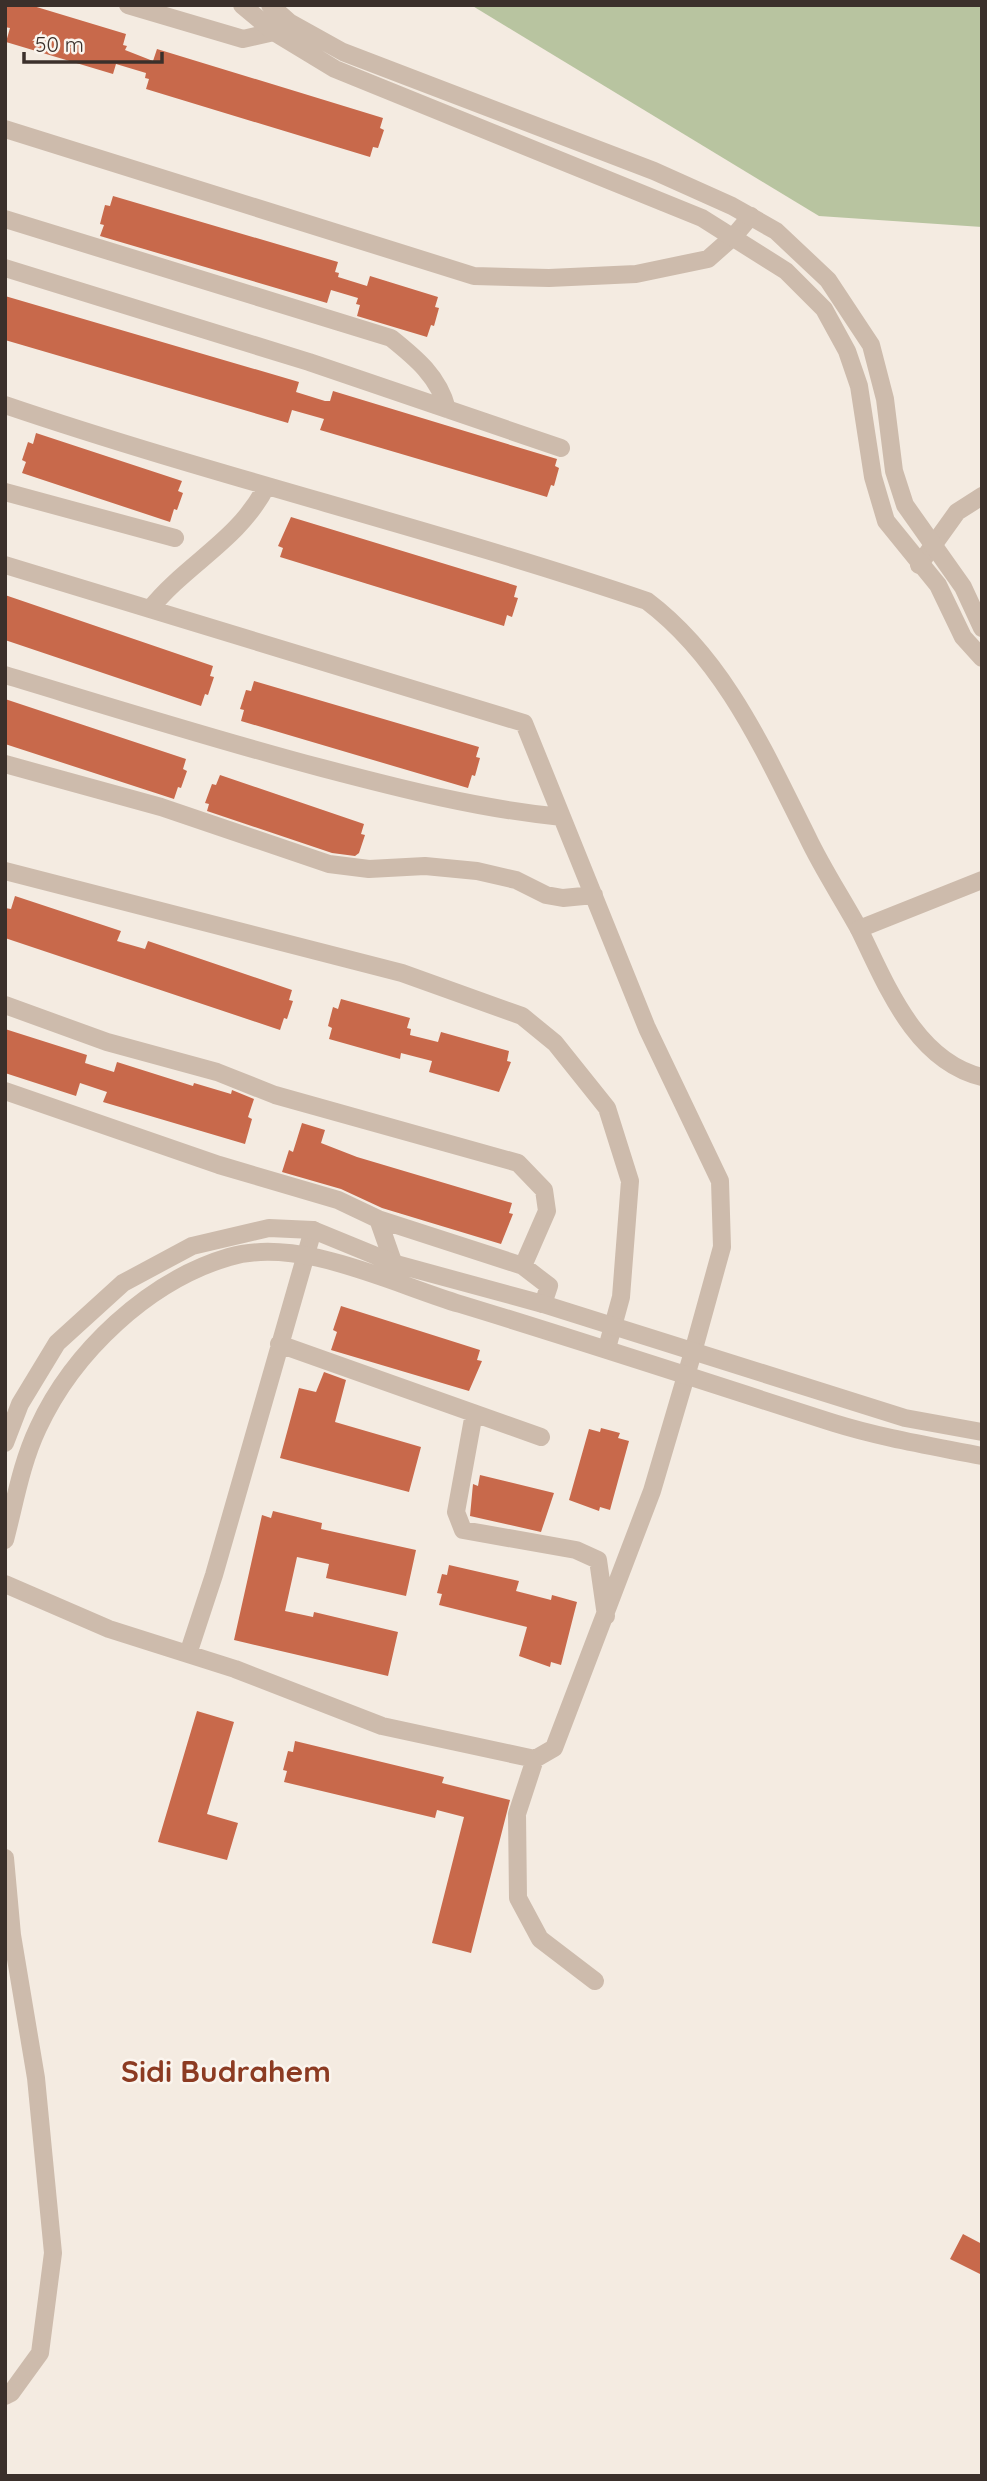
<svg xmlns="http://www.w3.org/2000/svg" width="987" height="2481" viewBox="0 0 987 2481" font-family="Quicksand,sans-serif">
	<rect width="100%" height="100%" fill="#f4ebe1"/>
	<path fill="#b8c4a0" d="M471 5H982V227L819 216Z"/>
	<path fill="#c8694b" d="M5 5H30L126 34 123 45 127 46 125 50 153 61 157 49 383 118 380 128 384 130 378 148 373 147 370 157 146 89 149 79 145 78 146 73 116 64 113 74 6 42 10 28 5 27Z
		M113 196 338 262 335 272 339 273 338 277 367 286 370 276 438 297 435 307 439 308 434 326 431 325 427 337 357 316 360 305 356 304 358 298 331 290 327 303 100 236 104 225 100 224 105 205 110 206Z
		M5 296 299 382 296 392 325 401H330L333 391 557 459 555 466 559 468 554 486 551 485 547 497 320 430 324 419 292 410 288 423 5 340Z
		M36 433 182 481 178 491 183 493 177 510 174 509 170 522 22 473 26 462 22 460 28 442 33 444Z
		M291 517 517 586 514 597 518 598 512 617 507 615 504 626 280 557 283 548 278 546Z
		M5 595 213 666 210 676 214 677 208 695 205 694 201 706 5 640Z
		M254 681 479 747 476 757 480 758 475 776 472 775 468 788 241 721 244 710 240 709 246 690 251 691Z
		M5 699 186 759 183 769 187 771 181 788 178 787 174 799 5 744Z
		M220 775 364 824 361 834 365 835 359 853 355 856 332 853 207 811 209 804 205 803 212 784 216 785Z
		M15 896 121 931 117 941 145 949 148 941 292 990 289 1000 293 1001 287 1019 284 1018 280 1030 5 938V908L11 909Z
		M341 999 410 1018 407 1028 411 1029 410 1035 438 1042 441 1032 509 1051 507 1061 511 1062 499 1092 429 1072 432 1061 401 1053 400 1059 329 1039 332 1028 328 1026 333 1007 338 1009Z
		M5 1029 87 1055 85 1063 114 1072 117 1062 193 1086 194 1083 231 1094 232 1090 254 1099 248 1117 252 1119 245 1144 103 1102 107 1092 80 1083 76 1096 5 1073Z
		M302 1123 325 1130 321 1143 357 1157 512 1203 509 1213 513 1214 501 1244 382 1208 341 1189 282 1172 289 1150 293 1152Z
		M341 1306 480 1350 477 1360 482 1361 469 1391 331 1350 337 1332 333 1330Z
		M324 1372 346 1380 335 1422 421 1447 409 1492 280 1458 299 1388 316 1392Z
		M601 1428 620 1433 618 1438 629 1441 610 1510 600 1507 599 1511 569 1500 589 1429 600 1432Z
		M480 1475 554 1493 541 1532 470 1516 473 1484 478 1486Z
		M273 1511 322 1523 321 1529 416 1550 406 1596 326 1578 329 1564 297 1557 285 1611 313 1617 314 1612 398 1632 388 1676 234 1640 262 1515 271 1518Z
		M449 1565 519 1581 516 1591 551 1600 552 1595 577 1602 561 1665 551 1662 550 1667 519 1656 527 1627 439 1605 442 1594 437 1593 442 1574 447 1575Z
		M197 1711 234 1722 207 1814 238 1823 227 1860 158 1842Z
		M295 1741 444 1777 442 1783 510 1800 471 1953 432 1943 464 1817 437 1810 435 1818 284 1782 287 1771 283 1770 288 1751 293 1752Z
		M963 2234 982 2244V2275L950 2259Z"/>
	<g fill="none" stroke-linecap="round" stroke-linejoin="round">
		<path stroke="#cdbbac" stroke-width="18" d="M128 5 243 39 274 32 283 26
			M5 129 474 276 549 278 636 274 708 259 734 236 751 216
			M5 219 391 338C416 358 439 377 447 409
			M5 268 309 362 561 448
			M5 405C217 477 435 529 647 601 725 660 764 751 807 836 822 868 842 898 859 929
			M5 492 175 538
			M5 565 524 723 647 1028 720 1181 722 1247 693 1352 652 1491 554 1748 535 1759 517 1814 518 1898 540 1939 595 1981
			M919 565 957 512 982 496
			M150 609C187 563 238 541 266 487
			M5 675C111 707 216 740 322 768 402 789 480 809 562 817
			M5 764 161 807 329 864 369 869 425 866 477 871 516 880 546 895 563 898 594 895
			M5 871 402 973 522 1016 555 1043 607 1108 630 1181 621 1297 607 1348
			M5 1005 107 1042 217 1072 275 1095 518 1163 544 1190 547 1211 523 1266 378 1219
			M5 1091 219 1165 338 1200 378 1219 398 1276
			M523 1266 549 1286 543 1304
			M279 1344 541 1437
			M474 1413 456 1512 463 1530 576 1550 598 1560 606 1616
			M5 1584 109 1629 235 1669 382 1726 535 1759
			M188 1654 214 1575 313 1230"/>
		<path stroke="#cdbbac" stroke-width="18" d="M242 5 274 32 335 69 702 218 786 271 824 309 847 351 859 386 873 477 886 521 938 585 963 637 982 658
			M270 5 289 22 343 52 654 171 732 206 776 231 828 280 871 345 885 399 894 471 905 505 963 587 982 628
			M982 880 859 929C886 984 915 1061 982 1077
			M5 1443 20 1404 57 1343 123 1283 192 1246 269 1228 313 1230 396 1264 543 1304 905 1418 982 1432
			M5 1540C15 1502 21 1464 38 1428 73 1352 148 1281 229 1257 300 1236 393 1284 460 1304 585 1342 709 1383 834 1423 882 1438 932 1446 982 1456
			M5 1858 12 1935 36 2078 53 2253 40 2353 11 2393 5 2396"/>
	</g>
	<g text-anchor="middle" stroke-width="5" stroke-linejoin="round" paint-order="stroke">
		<g font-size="30" font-weight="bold" fill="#8c3b22" stroke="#fbf5ee">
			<text x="226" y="2082">Sidi Budrahem</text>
		</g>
	</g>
	<rect width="987" height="2481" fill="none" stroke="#3b302b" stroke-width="14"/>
	<path d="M24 52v10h138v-10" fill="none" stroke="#3b302b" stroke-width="3.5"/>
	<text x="35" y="52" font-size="21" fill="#3b302b" stroke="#fbf5ee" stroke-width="5" paint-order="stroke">50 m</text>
</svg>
